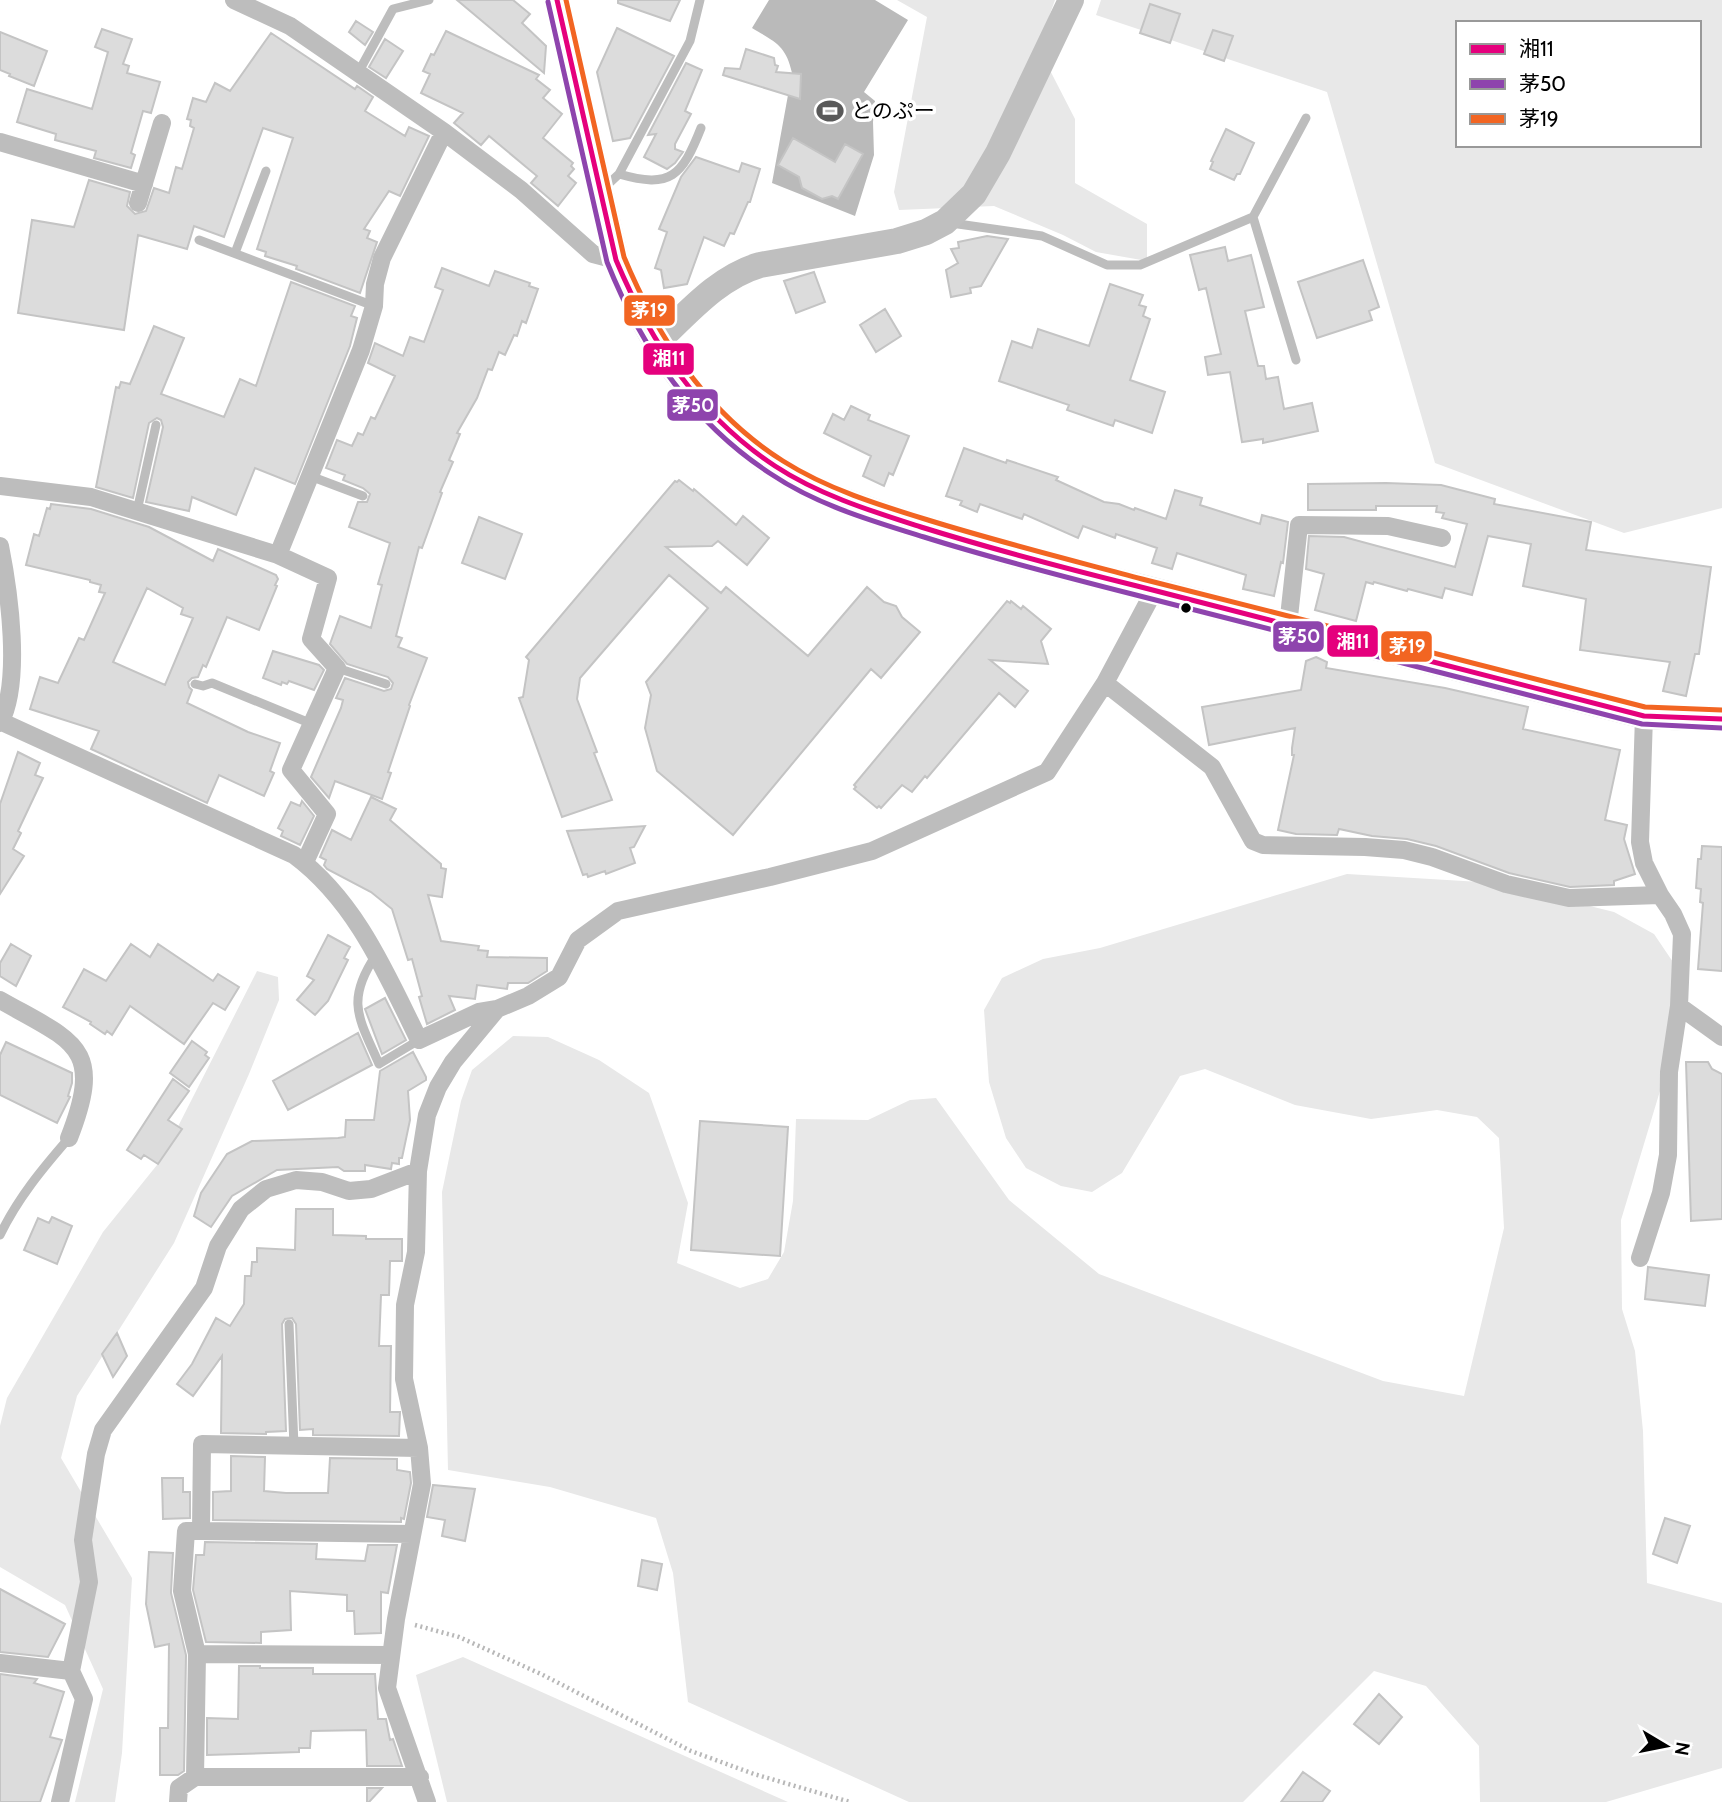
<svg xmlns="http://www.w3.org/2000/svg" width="1722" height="1802" viewBox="0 0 1722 1802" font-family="Cabin,'Noto Sans JP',sans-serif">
	<rect width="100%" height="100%" fill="#fff"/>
	<path fill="#e8e8e8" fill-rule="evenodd" d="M897 0H1055L1038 47 1075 119V183L1147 224V261L1096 252 1063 235 994 206 899 210 894 192 927 17Z
		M1101 0H1722V508L1624 533 1435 463 1327 92 1096 15ZM1458 23H1699V145H1458Z
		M1347 874 1497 883 1614 912 1654 934 1677 968 1676 1038 1621 1220 1622 1309 1635 1351 1643 1431 1647 1583 1722 1603V1768L1606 1802H1480L1479 1746 1426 1686 1374 1671 1243 1802H909L688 1702 673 1573 656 1518 550 1487 448 1470 442 1192 461 1101 472 1070 513 1036 548 1037 599 1060 649 1093 688 1203 677 1263 740 1288 768 1279 784 1252 793 1201 796 1119 868 1120 910 1100 936 1098 1009 1200 1099 1274 1383 1381 1464 1396 1504 1228 1499 1138 1477 1117 1437 1110 1371 1119 1295 1105 1205 1069 1180 1076 1122 1173 1092 1192 1061 1186 1026 1168 1006 1138 989 1082 984 1010 1002 978 1043 959 1100 948Z
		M257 971 278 977 279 1000 249 1074 174 1243 77 1396 61 1458 132 1578 122 1753 115 1802H75L103 1689 65 1605 0 1567V1426L7 1398 103 1232 161 1160Z
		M463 1657 788 1802H447L416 1675Z"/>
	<path fill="#bababa" d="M769 0H875L908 20 864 92 875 101 873 122 874 155 855 216 772 183 792 73C786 45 775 42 752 28Z"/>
	<path fill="#dcdcdc" stroke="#c4c4c4" stroke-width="2" fill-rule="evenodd" d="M457 0H513L530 14 522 23 546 46 544 73Z
		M618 0H680L670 21 618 3Z
		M1150 4 1180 14 1170 43 1140 33Z
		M356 21 373 32 365 45 349 32Z
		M617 28 674 56 630 138 613 141 597 72Z
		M102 29 132 39 123 64 129 66 127 73 160 82 151 113 143 111 131 153 135 155 131 168 94 158 96 151 55 140 56 134 17 122 27 89 92 109 108 52 95 47Z
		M1213 30 1233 36 1224 61 1204 54Z
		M446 31 539 75 536 79 550 90 543 98 562 114 543 138 573 163 571 166 574 169 568 176 576 183 558 206 531 183 537 176 489 136 481 145 454 123 463 113 421 93 430 74 423 71 431 54 434 55Z
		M0 32 47 51 34 86 9 76 10 74 0 70Z
		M271 33 355 89 357 86 373 97 365 111 405 136 409 127 429 136 400 196 389 191 364 229 370 231 367 238 377 242 360 293 296 269 297 266 265 256 266 252 257 249 293 138 263 128 224 237 194 226 187 249 138 235 124 330 18 313 32 220 74 227 89 180 130 192 127 206 135 214 146 211 154 188 169 193 176 167 182 169 194 128 190 126 191 120 187 119 193 98 206 102 215 83 230 91Z
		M385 39 403 51 386 78 369 67Z
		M746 49 774 58 775 65 778 66 776 72 801 74 800 99 723 75 725 68 740 69Z
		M686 63 702 70 685 111 691 114 675 144V149L683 152 675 163 667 169 644 157 656 134 648 135Z
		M1226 129 1254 143 1240 174H1237L1234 180 1210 169 1213 162 1211 161Z
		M793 138 835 162 845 144 863 154 838 199 832 196 822 199 802 188 799 177 778 165Z
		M696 157 739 172 742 163 760 169 750 202H748L734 234 730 233 724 246 704 237 687 284 664 288 661 270 655 268 667 232 659 229 681 177Z
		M987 236 1008 239 981 286 970 288 971 293 951 297 946 270 958 263 951 249 959 248 958 242Z
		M1225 247 1228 261 1251 255 1264 307 1245 311 1258 366H1264L1266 379 1278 377 1284 409 1312 403 1318 431 1263 443V439L1242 442 1230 372 1208 375 1205 357 1221 354 1206 288 1199 290 1190 255Z
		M1363 260 1379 307 1369 311 1372 320 1317 338 1298 282Z
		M442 268 489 286 495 271 530 283 529 286 538 289 526 323 522 321 517 336 514 335 505 355 499 352 492 370 488 369 477 398 457 433 460 434 449 460 453 462 440 492 442 493 422 548 419 547 396 636 402 638 398 647 427 658 409 705 410 706 388 772 391 773 382 799 335 781 329 798 311 777 341 708 343 700 336 698 345 678 384 691 391 689 393 683 388 677 347 664 330 644 340 616 371 628 382 585 378 584 390 543 349 527 358 502H367L370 494 363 488 343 480 345 475 326 468 337 440 352 446 358 433 363 435 371 417 375 419 395 376 368 363 375 343 403 356 410 337 424 342 443 290 435 287Z
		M814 272 825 302 796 313 784 281Z
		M291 282 355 306 351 316 357 318 350 346 295 484 255 468 236 515 192 497 189 511 146 502 163 427 161 420 157 418 149 423 133 498 96 487 116 387 119 388 121 382 130 384 154 326 184 338 161 394 224 417 240 379 256 386Z
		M1110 284 1143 295 1139 305 1146 307 1143 316 1150 319 1130 380 1165 392 1152 433 1115 420 1113 426 1067 410 1069 405 999 381 1012 341 1032 348 1038 329 1089 346Z
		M885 309 901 336 876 352 860 325Z
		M851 406 870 415 868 420 909 436 893 475 889 473 884 486 863 476 871 456 824 433 833 414 844 420Z
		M964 448 1006 463 1007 460 1058 477 1056 480 1104 502 1119 504 1134 510 1135 508 1166 519 1175 490 1202 498 1200 505 1260 524 1262 515 1288 522 1283 563 1281 562 1274 596 1243 589 1246 575 1177 553 1172 569 1152 563 1157 548 1116 534 1115 538 1083 526 1078 538 1024 514 1022 519 980 504 977 512 960 505 962 501 946 496Z
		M679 480 693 491 694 489 736 525 743 516 769 538 747 565 718 541 712 546 666 547 721 593 726 587 808 656 867 587 884 602 896 606 902 617 920 632 881 678 871 669 733 835 657 771 645 728 651 695 646 682 708 608 669 575 580 678 577 699 597 752 594 753 612 800 562 817 519 698 523 697 529 660 526 657 675 481 677 482Z
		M1386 483 1441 485 1495 499 1494 504 1591 522 1586 550 1711 567 1699 654H1695L1686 696 1663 691 1670 662 1580 650 1586 599 1523 586 1531 544 1488 536 1472 595 1445 588 1442 598 1408 589 1407 591 1374 582 1373 584 1366 582 1356 621 1315 610 1324 574 1306 569 1309 536 1344 537 1455 567 1467 524 1442 518 1444 513 1436 512 1437 506H1376V510H1308V484Z
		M51 504 91 509 149 527 213 561 218 549 276 575 278 579 275 585 277 586 259 630 227 617 206 667 203 665 198 677 192 678 188 682 189 687 192 690 187 703 248 732 280 743 270 771 274 773 264 796 219 775 207 803 91 749 99 731 30 709 40 677 58 683 79 638 84 640 105 593 99 592 101 585 90 582V580L26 565 34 534 39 536 47 508 50 509ZM147 588 183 608 181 614 193 618 165 685 113 662Z
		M479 517 522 534 505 579 462 563Z
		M1007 601 1010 603 1011 601 1021 609 1023 606 1051 629 1041 641 1048 664 990 660 1028 691 1015 707 999 693 927 778 925 776 912 792 902 785 881 808 879 806 877 808 854 789 856 787 854 785Z
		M273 651 319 665 324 670 314 690 289 681 287 684 282 682 281 685 263 678Z
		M1316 657 1327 662 1326 668 1445 688 1528 707 1523 729 1620 750 1605 820 1627 825 1624 839 1635 874 1614 881V885L1570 887 1509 873 1436 846 1407 839 1372 836 1339 829 1337 835 1296 834 1278 830 1294 755H1292V748L1295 728 1209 745 1202 707 1301 690 1306 661Z
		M18 752 40 763 35 775 43 778 18 831 21 833 13 849 24 856 0 894V804Z
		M371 797 396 809 390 820 441 864V868L446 869 442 897 428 895 441 941 479 946 478 950 488 951 487 957 547 958V971L528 983H508L507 989 477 985 475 999 449 996 455 1010 427 1024 419 997 422 996 412 959 408 960 392 909 371 892 327 869 324 865 326 860 320 857 332 830 351 840Z
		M302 801 314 816 300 845 281 836 283 831 278 828 291 802 300 806Z
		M645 826 634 847 630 848 635 863 606 874 605 871 588 877 587 874 583 875 567 831Z
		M1702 846 1722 847V971L1698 969 1703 903 1700 902 1701 889 1696 888 1698 859H1701Z
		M328 935 350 947 344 958 348 960 328 1001 315 1015 297 1000 314 980 307 976Z
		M11 944 31 956 16 986 0 976V963Z
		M131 944 150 957 158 944 213 981 218 974 239 987 225 1010 213 1003 184 1044 130 1006 112 1035 107 1031 105 1034 90 1024 91 1022 63 1007 84 969 106 981Z
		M385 998 406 1040 382 1054 365 1009Z
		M358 1033 372 1065 288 1110 273 1081Z
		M192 1041 207 1052 205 1055 209 1058 189 1087 170 1073Z
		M6 1042 72 1073V1083L68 1096 70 1097 57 1123 0 1095V1055Z
		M413 1052 426 1077V1080L408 1091 410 1120 402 1158H399V1164L392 1163 391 1169 365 1165V1171H344L338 1167 277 1170 232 1196 211 1227 194 1216 201 1193 227 1154 252 1141 338 1138 345 1137 346 1120H374L380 1071Z
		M1686 1062H1708L1712 1069 1722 1074V1219L1691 1221Z
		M173 1079 189 1091 168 1120 182 1129 158 1164 144 1155 141 1159 127 1150Z
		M700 1121 788 1127 780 1256 691 1250Z
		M296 1209H333V1235L366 1236V1239H402V1261H390L389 1295H381L379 1346H391L390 1412H400L399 1436 313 1435V1429L300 1430 296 1324 292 1318 285 1319 282 1324 286 1431 266 1432V1434L221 1433 222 1356 193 1396 177 1384 192 1364 216 1318 230 1326 244 1304 245 1276H251L252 1262H257V1248L295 1250Z
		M52 1217 72 1226 57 1264 24 1250 38 1218 49 1223Z
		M1648 1267 1709 1275 1705 1306 1645 1299Z
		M117 1333 127 1356 113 1377 102 1354Z
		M231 1456 265 1457 264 1491 286 1493H328L330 1458 397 1459V1470L410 1472 411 1483 404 1519 401 1518V1522L213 1520V1492L231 1491Z
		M162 1478H183V1492H190V1518L163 1519Z
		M433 1485 475 1489 465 1541 442 1536 445 1520 427 1517Z
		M1665 1518 1690 1526 1677 1563 1653 1554Z
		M205 1542 317 1544 316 1559 365 1561 368 1545H397L388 1593 381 1592V1633L355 1634 354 1611H347V1595L290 1591 291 1630 261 1632V1643L206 1642 193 1590 196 1555H204Z
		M149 1552 173 1553 171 1593 186 1655 184 1771 178 1775H160V1728H168L169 1644 155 1647 146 1604Z
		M642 1560 662 1564 657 1590 638 1586Z
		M0 1589 65 1624 48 1657 0 1652Z
		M239 1666H260V1668H313V1674H375L378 1719H386L390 1740 393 1739 402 1766H367L366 1730 311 1731 310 1748H299V1752L207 1755V1718L238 1719Z
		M0 1674 37 1679 34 1683 64 1692 50 1737 62 1740 40 1802H0Z
		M1379 1694 1402 1717 1379 1744 1354 1724Z
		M1303 1772 1330 1791 1322 1802H1281Z
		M367 1788H382L369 1802H367Z"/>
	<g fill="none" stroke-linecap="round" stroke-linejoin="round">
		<path stroke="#b8b8b8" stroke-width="4.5" stroke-dasharray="2 3.5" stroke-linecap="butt" d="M415 1625 459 1637 541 1674 691 1751 754 1774 850 1802"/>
		<path stroke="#bdbdbd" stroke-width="9" d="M358 73 393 9 429 0
			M619 174C671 189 682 176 701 128
			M604 188 619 174 690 41 700 0
			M1253 217 1296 360
			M951 223 1042 236 1107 265H1140L1253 217 1306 118
			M199 240 374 306
			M235 253 266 171
			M310 476 363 496
			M137 511 156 425
			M337 668 386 684
			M195 684 203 686 212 683 312 724
			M376 955C345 1001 359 1018 379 1064L419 1040
			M0 1235C18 1198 42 1169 69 1138
			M289 1324 294 1446"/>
		<path stroke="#bdbdbd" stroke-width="18" d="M234 0 290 26 444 132 521 190 593 254 616 260
			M0 142 144 184
			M138 203 162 123
			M0 486 91 497 278 555
			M0 546C9 591 22 682 0 723
			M1288 626 1299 525 1388 526 1442 538
			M1105 683 1212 767 1253 841 1263 845 1365 847 1404 850 1432 857 1506 884 1569 898 1660 895
			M1644 716 1640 842 1644 863 1660 895 1673 914 1682 934 1679 1006 1722 1037
			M2 722 294 855C356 901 386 973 419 1040L479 1012 497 1009 528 996 559 977 578 940 618 911 770 877 872 851 1047 772 1105 683 1154 591
			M305 862 327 814 291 770 337 668 311 639 328 578 278 555 361 350 374 306 375 284 382 258 444 132
			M0 1000C74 1042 105 1046 69 1138
			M1640 1258 1661 1193 1668 1155 1669 1072 1679 1006
			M201 1531 412 1534
			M197 1654 390 1655
			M0 1663 71 1671
			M195 1777H420
			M60 1802 84 1699 71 1671 89 1582 83 1540 96 1454 103 1430 204 1288 218 1246 241 1209 266 1189 296 1180 322 1182 349 1191 371 1189 418 1171
			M178 1802 179 1788 195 1777 197 1654 182 1591 186 1531H201L202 1444 419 1448
			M427 1802 387 1688 396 1619 422 1484 419 1448 404 1379 405 1305 416 1252 418 1171 427 1115 438 1087 453 1062 497 1009"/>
		<path stroke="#bfbfbf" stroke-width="26" d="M557 0 616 260C647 340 690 404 760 456 805 490 862 508 915 525 988 548 1062 568 1136 586 1306 629 1475 673 1644 716L1722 719
			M655 344C687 314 718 277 760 265L897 241 926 232 945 222 974 194 998 153 1071 0"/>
		<g stroke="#fff" stroke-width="10">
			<path id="bus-1" d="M557 0 616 260C651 343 699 416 775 466 819 495 871 511 921 527 992 549 1064 568 1137 586 1306 629 1475 673 1644 716L1722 719"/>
		</g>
		<g stroke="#fff" stroke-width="10">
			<path id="bus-2" d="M548 2 607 262C641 347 694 424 771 474 817 505 872 521 924 537 994 559 1065 577 1136 595 1305 638 1473 681 1642 724L1722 728"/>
		</g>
		<g stroke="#fff" stroke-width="10">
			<path id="bus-3" d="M566 0 624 257C658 339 707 413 783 461 827 489 879 505 928 520 999 542 1071 560 1142 579 1310 621 1478 665 1645 707L1722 710"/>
		</g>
		<use href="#bus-1" stroke="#e5007d" stroke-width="5"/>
		<use href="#bus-2" stroke="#8e44ad" stroke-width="5"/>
		<use href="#bus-3" stroke="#f26522" stroke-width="5"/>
	</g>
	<defs>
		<g id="stadium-bare" transform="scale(2.1)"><path d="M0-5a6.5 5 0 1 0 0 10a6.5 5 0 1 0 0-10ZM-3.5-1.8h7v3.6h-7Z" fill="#595959" stroke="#fff" stroke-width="2.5" paint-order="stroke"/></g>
	</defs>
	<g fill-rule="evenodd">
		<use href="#stadium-bare" x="830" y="111"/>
	</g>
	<circle fill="#000" stroke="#fff" stroke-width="2.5" cx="1186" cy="608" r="6"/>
	<g text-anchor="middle" stroke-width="7" stroke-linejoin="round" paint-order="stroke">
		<g font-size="21" fill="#000" stroke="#fff" text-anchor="start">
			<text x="851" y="118">とのぷー</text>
		</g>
	</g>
	<g stroke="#fff" stroke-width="2.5">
		<rect x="623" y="294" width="53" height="33" rx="7" fill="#f26522"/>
		<rect x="642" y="342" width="53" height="34" rx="7" fill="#e5007d"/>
		<rect x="666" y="388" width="53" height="34" rx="7" fill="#8e44ad"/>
		<rect x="1272" y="620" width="53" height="33" rx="7" fill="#8e44ad"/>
		<rect x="1326" y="624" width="53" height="34" rx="7" fill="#e5007d"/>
		<rect x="1380" y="630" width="53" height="33" rx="7" fill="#f26522"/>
	</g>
	<g font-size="19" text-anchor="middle" font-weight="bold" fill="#fff">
		<text x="649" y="317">茅19</text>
		<text x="669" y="365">湘11</text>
		<text x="693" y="412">茅50</text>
		<text x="1299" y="643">茅50</text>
		<text x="1353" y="648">湘11</text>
		<text x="1407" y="653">茅19</text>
	</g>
	<rect x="1456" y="21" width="245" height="126" fill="#ffffff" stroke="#999999" stroke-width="2"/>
	<rect x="1470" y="44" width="35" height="10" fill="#e5007d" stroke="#999999" stroke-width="2"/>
	<text x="1519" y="56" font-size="21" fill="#000000">湘11</text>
	<rect x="1470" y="79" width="35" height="10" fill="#8e44ad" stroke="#999999" stroke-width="2"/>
	<text x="1519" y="91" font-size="21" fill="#000000">茅50</text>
	<rect x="1470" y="114" width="35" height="10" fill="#f26522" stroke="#999999" stroke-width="2"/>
	<text x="1519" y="126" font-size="21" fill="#000000">茅19</text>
	<g transform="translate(1666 1746) rotate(100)" stroke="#ffffff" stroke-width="5" paint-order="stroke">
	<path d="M0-5L12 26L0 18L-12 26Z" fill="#000000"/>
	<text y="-10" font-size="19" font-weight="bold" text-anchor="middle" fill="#000000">N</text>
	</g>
</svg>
